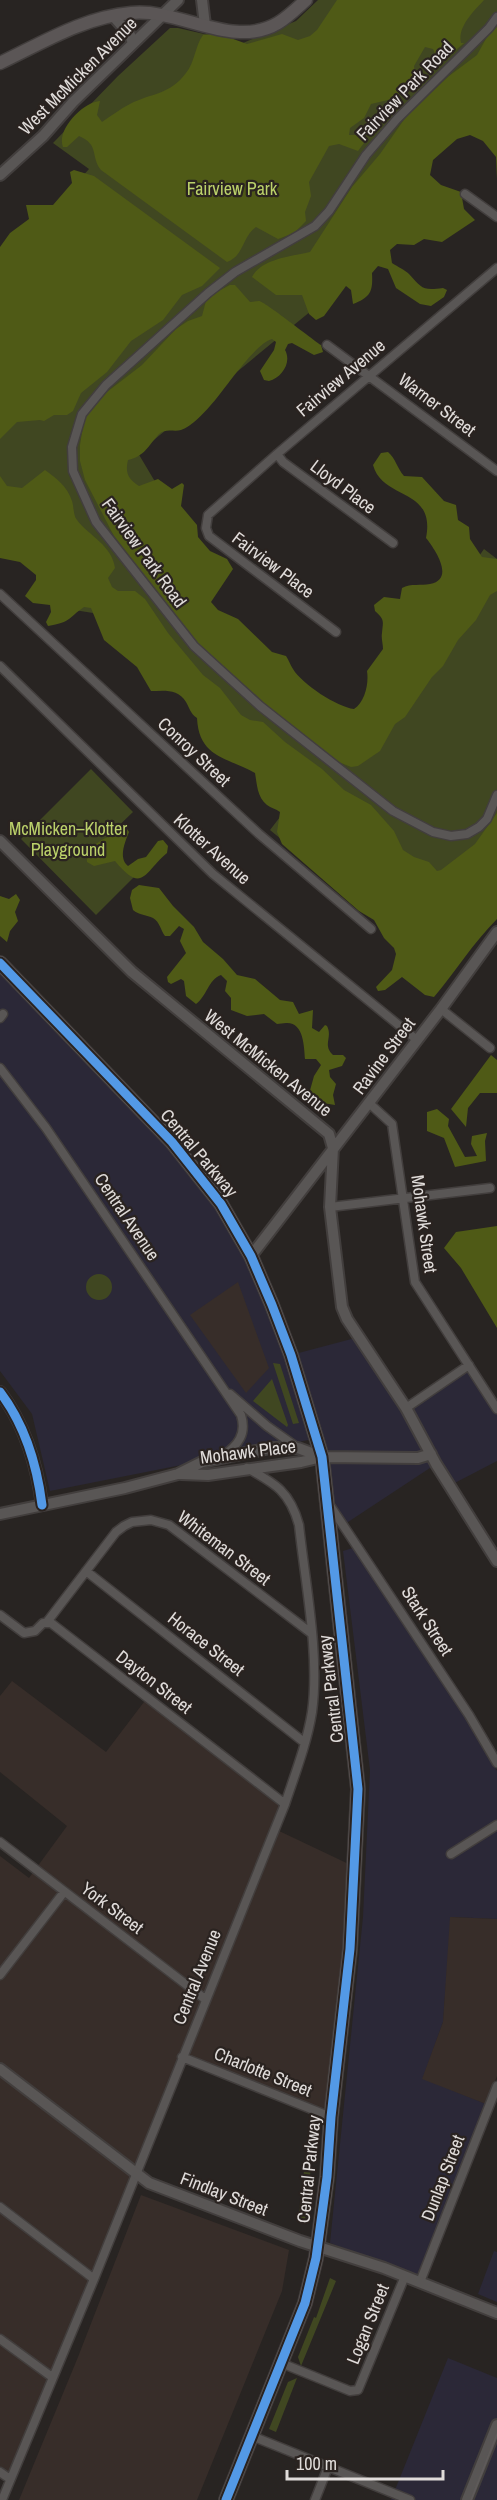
<svg xmlns="http://www.w3.org/2000/svg" width="497" height="2500" viewBox="0 0 497 2500" font-family="'Archivo Narrow',sans-serif">
	<rect width="100%" height="100%" fill="#282422"/>
	<path fill="#2b2837" d="M0 967 195 1173 258 1276 313 1439 50 1491 32 1414 0 1371Z
		M359 1337 406 1408 469 1365 497 1409V1461L449 1486 436 1464 345 1524 325 1499 291 1355Z
		M356 1547 470 1722 497 1771V1919L451 1917 443 2022 423 2078 486 2104 417 2276 330 2243 363 1917 370 1770 343 1551Z
		M494 2251 497 2252V2302L478 2294Z
		M448 2358 497 2378V2500H391Z"/>
	<path fill="#372d29" d="M238 1282 269 1368 246 1393 190 1315Z
		M12 1681 106 1752 147 1698 285 1804 277 1830 355 1867 331 2117 182 2058 10 2479 0 2472V1856L29 1878 67 1826 0 1772V1696Z
		M450 1917 497 1919V2076L486 2104 422 2079 443 2022Z
		M141 2195 289 2250 282 2291 197 2500H19L78 2357Z"/>
	<path fill="#404721" d="M318 0H497V116L455 120 401 194 428 215 138 453 160 490 199 604 358 727 484 549 497 559V904L443 973 270 830 290 804 184 682 163 680 93 613 68 609 0 534V268L89 169 53 143 118 76 170 28H178L243 43 296 21Z
		M91 769 133 812 102 842 135 876 96 915 21 839Z
		M86 1287a13 13 0 1 1 26 0a13 13 0 1 1-26 0Z
		M273 1363 280 1364 299 1423 293 1424Z
		M272 1379 288 1425 287 1427 253 1401Z
		M310 2120 316 2121 305 2221H298Z
		M330 2278 336 2281 301 2366 298 2357 314 2317 316 2318Z
		M297 2378 276 2432 269 2429 288 2382Z"/>
	<path fill="#4f5a16" d="M337 0H484C474 11 457 27 461 43H464L442 62 437 58 433 49 425 47 414 66 415 76 411 84 392 99 371 104 364 118 350 128 349 135H359L367 139 358 151 339 144 329 146 309 182 311 196 305 212 306 221 294 233 278 239 256 227C242 237 244 256 227 262L101 170C90 156 100 145 79 136L67 147H63C56 130 83 102 100 101L97 115 102 122C111 116 120 109 130 104 151 93 170 95 186 73 195 62 195 46 203 35L217 33 247 44 282 34 298 40 310 36 317 30Z
		M497 27V179L496 157 483 141 470 135 457 139 433 160 430 175 441 185 461 192 464 209 475 220 442 242 424 239 414 245 397 244 390 250 392 263C398 267 405 270 409 274 422 288 422 291 443 288L447 290 444 297 431 306 420 304 396 288 388 269 378 266 372 273C373 291 371 297 353 304L351 290 346 286 324 316 316 320 309 314 302 295H276L252 277C261 259 292 256 310 252L352 187 380 154 408 114 449 76 477 55 487 37Z
		M74 170 94 176 220 268 202 286 182 295 163 320 131 341 107 372 81 393 73 411 67 415H54L44 421 40 420 17 422 0 439V247L10 233 29 219 26 205H53L72 183 70 172Z
		M230 285H235L250 302C253 302 256 301 259 301 264 301 313 340 321 345L323 352 314 355 292 343 288 344 285 350C292 362 282 378 269 381L264 380 260 371 274 350 276 342 272 339C254 344 224 391 210 406 203 414 192 426 181 430 174 432 165 428 159 434 148 446 145 456 128 460 125 473 128 479 139 486L158 479 172 489 182 483 184 485 181 506 197 525 198 537 210 551 227 559 233 569 211 602 218 610 238 619 272 652 286 656C289 660 290 665 293 669 302 684 337 707 354 709 365 702 369 683 367 671L383 649C383 644 381 638 382 633 383 621 385 620 375 611L374 605 384 597 400 599 402 588C411 583 421 586 430 584 456 579 434 548 426 538 436 487 383 501 373 465L381 453 388 452C396 459 397 468 404 476L422 477 444 501 456 505 458 520 469 527 470 539 482 557 497 559V591L490 595 476 620 458 640 443 666 432 677 405 717 395 724 380 751 358 766 351 767 334 760 235 680 192 637 114 536 85 480 80 461V445L84 420 94 402 142 365 176 329 188 321 202 316 207 297Z
		M45 470C57 479 67 486 72 501 74 507 73 515 77 520 89 536 112 545 115 568L108 578 112 587 118 591H135L145 599 168 633 203 675 220 688 241 715 250 720 263 722 285 742 322 769 344 790 371 805 394 831 403 850 414 857 429 862 437 871 441 870 475 844 497 813V919C473 943 456 971 434 997L425 995 402 977 385 990 378 991 376 987 392 970 396 954 394 948 384 938 374 920 359 911 282 844 277 832 280 812C276 809 271 808 267 805 257 797 257 784 255 773 227 757 199 758 197 718 190 713 190 709 186 702 178 688 163 691 151 691L137 667 104 640 91 608 84 607C67 619 71 622 48 626L46 622 51 612 50 605 33 603 25 596 36 580V575L20 562 0 558V476L7 486 22 488Z
		M127 829 129 832C125 842 118 858 128 866L138 859 146 857 158 841 163 840 168 846 167 853C144 872 143 895 115 861L94 866 87 862C85 843 114 834 127 829Z
		M139 885 159 888 173 906 194 927 203 942 223 959 237 975 255 979 280 1000 293 1002 299 1014 313 1010 312 1028 319 1032 325 1025 327 1026C333 1037 322 1045 333 1055H343L346 1058 342 1066 329 1070 330 1077 336 1084 333 1095 335 1105 317 1102 309 1094 314 1076 321 1065 316 1059H305C304 1047 304 1022 286 1023 283 1023 280 1024 277 1024L264 1014 247 1016 231 1010V998L225 991 227 981 221 975C208 980 207 996 196 1004L186 996 184 981 181 979 171 984 168 982 167 977 186 953 180 941 184 929 179 926 170 936H165C161 931 160 922 153 918 147 915 139 915 133 910L130 898 132 890Z
		M16 894 20 900 15 912 18 921 10 931 7 942 0 936V896L9 899Z
		M491 1055 497 1060V1093H480L468 1108 466 1127 451 1109Z
		M437 1109 449 1119 448 1126 465 1157 477 1156 471 1144 472 1136 487 1133 485 1141 486 1161 455 1167 444 1138 427 1131V1112Z
		M497 1226V1328L461 1268 444 1248 456 1232Z"/>
	<g fill="none" stroke-linecap="round" stroke-linejoin="round">
		<g stroke="#423e3d" stroke-width="11">
			<path id="minor" d="M497 17 489 28 397 119 366 155 329 211 315 226 235 272 208 293 106 385 82 414 72 447 73 471 96 522 194 646 260 706 393 811 433 832 451 836 467 834 479 827 487 819 497 795
				M465 194 497 217
				M327 345 497 471
				M277 454 283 462 393 543
				M0 594 259 834 371 929
				M336 632 209 536 206 528 208 515 277 454 497 268
				M0 666 213 874 417 1040
				M441 1009 490 1048
				M0 1018 3 1014
				M0 1068 46 1128 241 1415C247 1434 238 1445 223 1456
				M369 1103 392 1124 415 1282 497 1409
				M330 1207 490 1188
				M230 1394 267 1426 298 1448
				M406 1408 469 1365
				M329 1504 469 1715 497 1763
				M86 1571 305 1743
				M0 1615 24 1633 35 1631 43 1623H51L285 1804
				M47 1622 116 1532 124 1526 132 1522 151 1520 169 1525 311 1633
				M0 1842 205 1999
				M451 1854 497 1825
				M0 1975 64 1892
				M182 2057 331 2117
				M0 2207 94 2279
				M420 2282 497 2086
				M0 2339 52 2377
				M281 2363 350 2391 358 2390 405 2276
				M252 2436 410 2500
				M0 2472 10 2479
				M2 2500 94 2279 285 1804C295 1774 307 1743 312 1712 320 1655 305 1582 299 1525 290 1492 276 1484 247 1468
				M315 2500 328 2467"/>
		</g>
		<g stroke="#423e3d" stroke-width="14">
			<path id="tertiary" d="M202 0 205 25
				M113 16 130 35 133 43
				M0 175 43 136 73 102 178 0
				M0 841 132 972 329 1134 333 1148 330 1207 342 1307 347 1319 406 1408 436 1464 497 1561
				M251 1256 441 1009 497 932
				M0 1392C25 1425 37 1465 42 1505
				M181 1474 208 1475 301 1462 322 1457 418 1458 431 1454
				M0 1514 125 1488 178 1474 202 1462 270 1448H298L322 1457
				M0 2069 149 2183 300 2241 384 2268 497 2313
				M467 2500 497 2425"/>
		</g>
		<g stroke="#423e3d" stroke-width="15">
			<path id="secondary" d="M0 63C42 43 84 17 131 13 180 8 233 50 278 23 288 17 297 8 306 0"/>
		</g>
		<g stroke="#423e3d" stroke-width="16">
			<path id="primary" d="M0 963 172 1142 221 1204 251 1256 272 1305 291 1355 322 1457 358 1789 350 1949 331 2117 327 2177 316 2258 305 2303 226 2500"/>
		</g>
		<use href="#minor" stroke="#595655" stroke-width="8"/>
		<use href="#tertiary" stroke="#595655" stroke-width="10"/>
		<use href="#secondary" stroke="#5b5656" stroke-width="12"/>
		<use href="#primary" stroke="#645d5d" stroke-width="14"/>
		<path stroke="#5f5b5a" stroke-width="1.5" d="M471 2500 497 2434"/>
		<g stroke="#2a2320" stroke-width="13">
			<path id="cycleway" d="M0 963 172 1142 221 1204 251 1256 272 1305 291 1355 322 1457 358 1789 350 1949 331 2117 327 2177 316 2258 305 2303 226 2500
				M0 1392C25 1425 37 1465 42 1505"/>
		</g>
		<use href="#cycleway" stroke="#5399e6" stroke-width="9"/>
	</g>
	<g text-anchor="middle" stroke-width="4.5" stroke-linejoin="round" paint-order="stroke">
		<g font-size="18" fill="#e0dcda" stroke="#2a2320">
			<text transform="translate(78 76) rotate(-45)" y="6">West McMicken Avenue</text>
			<text transform="translate(405 91) rotate(-46)" y="6">Fairview Park Road</text>
			<text transform="translate(341 378) rotate(-40)" y="6">Fairview Avenue</text>
			<text transform="translate(437 405) rotate(37)" y="6">Warner Street</text>
			<text transform="translate(343 487) rotate(37)" y="6">Lloyd Place</text>
			<text transform="translate(144 553) rotate(54)" y="6">Fairview Park Road</text>
			<text transform="translate(273 565) rotate(37)" y="6">Fairview Place</text>
			<text transform="translate(194 752) rotate(43)" y="6">Conroy Street</text>
			<text transform="translate(212 849) rotate(42)" y="6">Klotter Avenue</text>
			<text transform="translate(384 1056) rotate(-53)" y="6">Ravine Street</text>
			<text transform="translate(268 1063) rotate(39)" y="6">West McMicken Avenue</text>
			<text transform="translate(199 1153) rotate(50)" y="6">Central Parkway</text>
			<text transform="translate(127 1217) rotate(56)" y="6">Central Avenue</text>
			<text transform="translate(424 1224) rotate(82)" y="6">Mohawk Street</text>
			<text transform="translate(248 1452) rotate(-7)" y="6">Mohawk Place</text>
			<text transform="translate(224 1548) rotate(37)" y="6">Whiteman Street</text>
			<text transform="translate(427 1621) rotate(57)" y="6">Stark Street</text>
			<text transform="translate(206 1644) rotate(38)" y="6">Horace Street</text>
			<text transform="translate(154 1682) rotate(38)" y="6">Dayton Street</text>
			<text transform="translate(331 1689) rotate(-97)" y="6">Central Parkway</text>
			<text transform="translate(112 1908) rotate(37)" y="6">York Street</text>
			<text transform="translate(197 1977) rotate(-68)" y="6">Central Avenue</text>
			<text transform="translate(263 2072) rotate(22)" y="6">Charlotte Street</text>
			<text transform="translate(309 2169) rotate(-84)" y="6">Central Parkway</text>
			<text transform="translate(443 2178) rotate(-69)" y="6">Dunlap Street</text>
			<text transform="translate(224 2194) rotate(21)" y="6">Findlay Street</text>
			<text transform="translate(368 2324) rotate(-68)" y="6">Logan Street</text>
		</g>
		<g font-size="18" fill="#bbd16a" stroke="#2a2320">
			<text x="232" y="195">Fairview Park</text>
			<text x="68" y="835">McMicken–Klotter<tspan x="68" dy="21">Playground</tspan></text>
		</g>
	</g>
	<path d="M287 2470v9h156v-9" fill="none" stroke="#e0dcda" stroke-width="3"/>
	<text x="296" y="2470" font-size="18" fill="#e0dcda" stroke="#2a2320" stroke-width="4.5" paint-order="stroke">100 m</text>
</svg>
